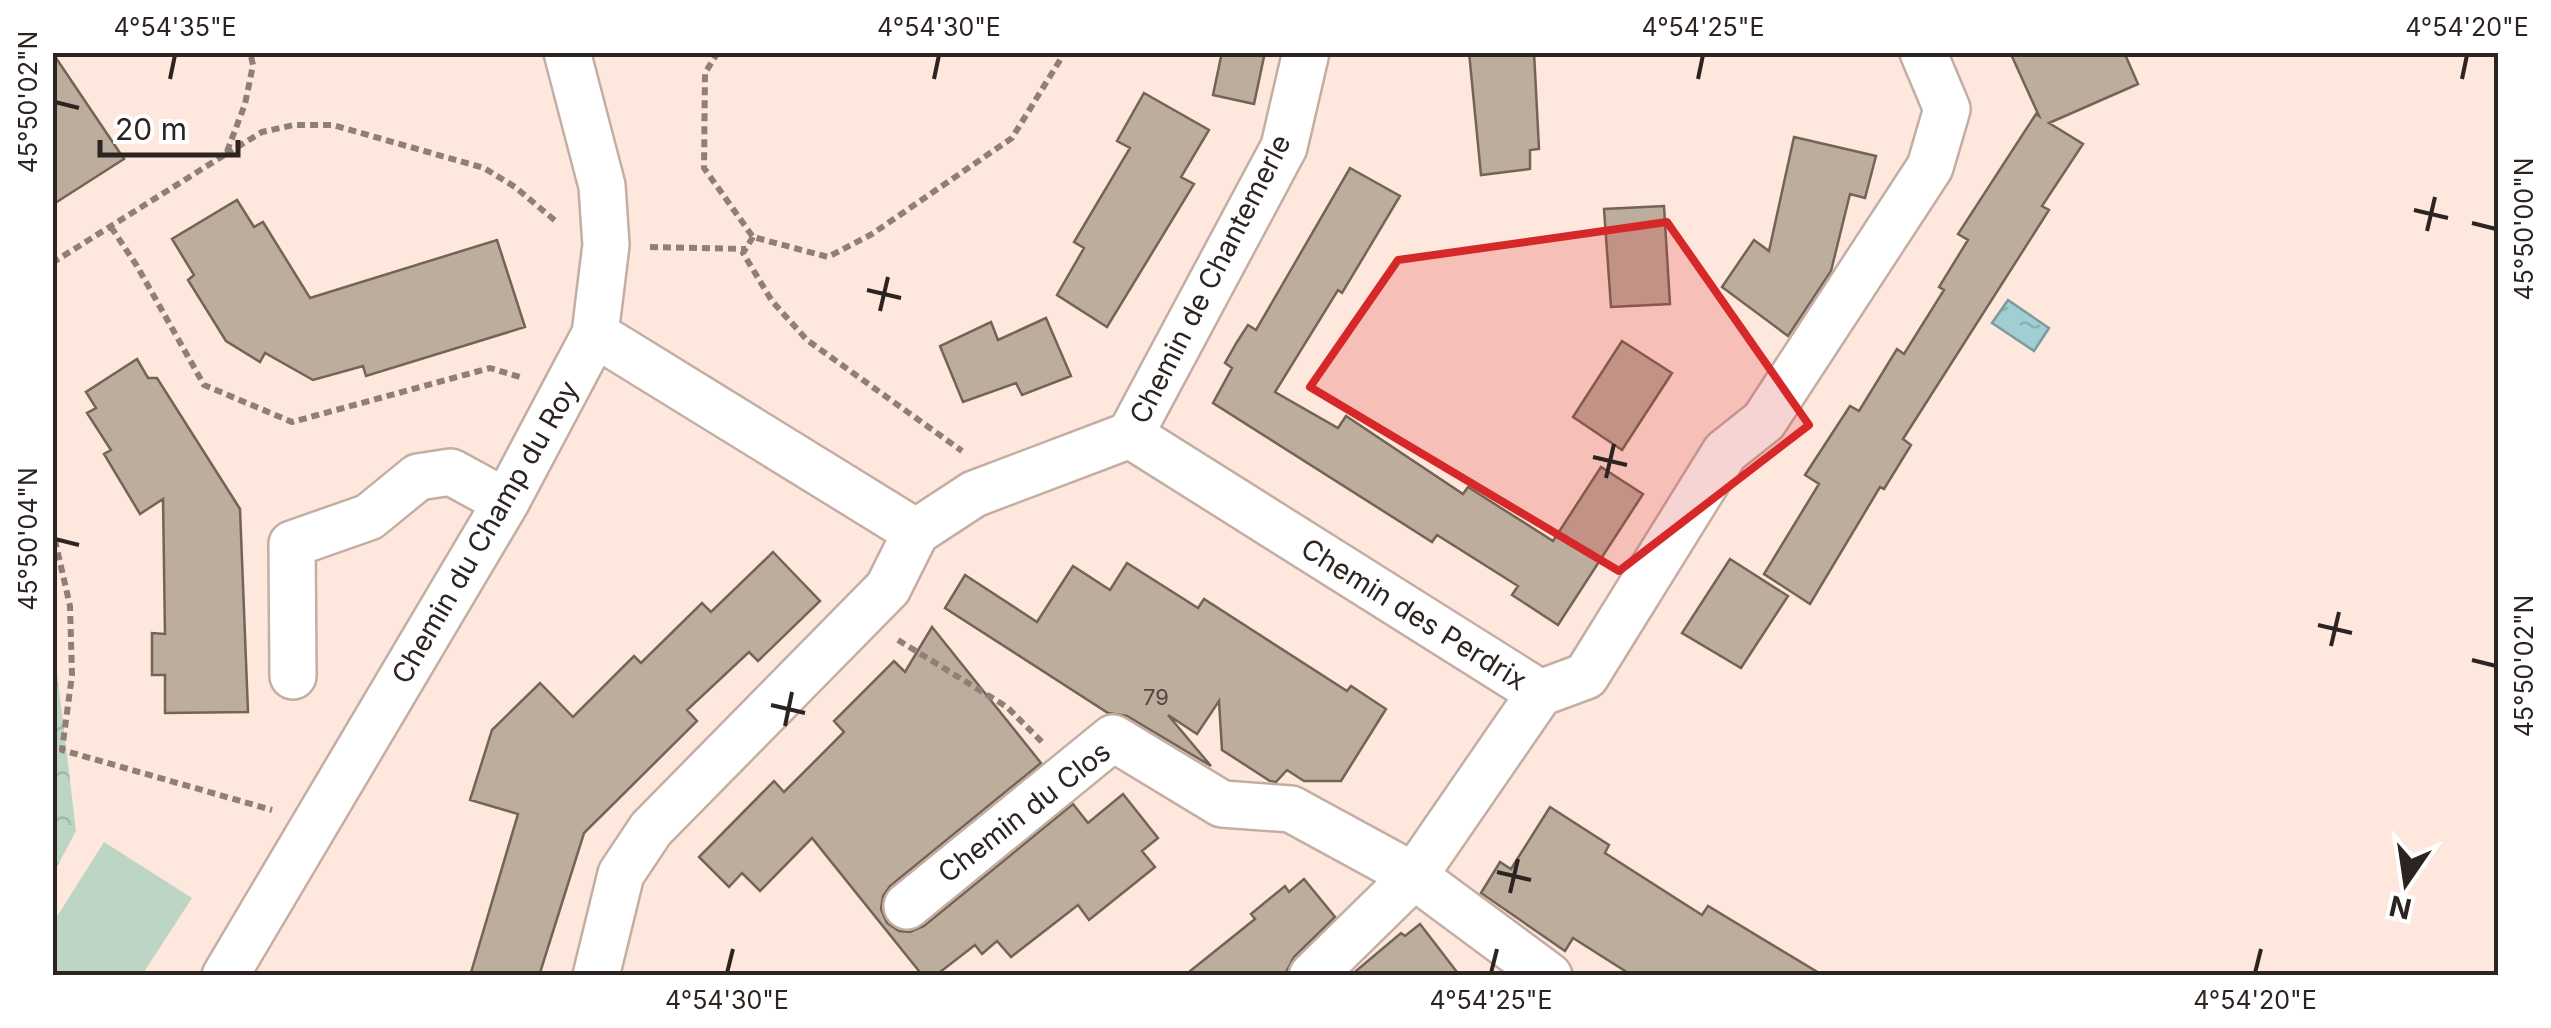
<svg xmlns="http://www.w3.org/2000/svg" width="2551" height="1028" viewBox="0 0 2551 1028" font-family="Inter,sans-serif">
	<defs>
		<pattern id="park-crowns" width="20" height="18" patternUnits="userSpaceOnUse" patternTransform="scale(2.5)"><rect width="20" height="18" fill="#bcd5c4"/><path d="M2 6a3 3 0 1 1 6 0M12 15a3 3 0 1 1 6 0" fill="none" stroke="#a2b7a8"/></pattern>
		<pattern id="water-ripples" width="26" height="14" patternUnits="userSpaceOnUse" patternTransform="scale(2.5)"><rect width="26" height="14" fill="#a0ced3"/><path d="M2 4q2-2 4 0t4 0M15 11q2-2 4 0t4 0" fill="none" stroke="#8ab1b5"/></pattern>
	</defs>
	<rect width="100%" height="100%" fill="#fee7dc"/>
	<path fill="#bcd5c4" d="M104 842 192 898 142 975H53V923Z"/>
	<path fill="url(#park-crowns)" d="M52 630 76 831 53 874H52Z"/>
	<path fill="url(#water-ripples)" stroke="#7d9b9d" stroke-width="2.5" d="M2008 300 2049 328 2034 351 1992 323Z"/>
	<path fill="#bdad9d" stroke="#736455" stroke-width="2.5" d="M52 52 124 159 52 205Z
		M1222 52H1265L1254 104 1213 95Z
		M1469 52H1534L1539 149 1530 150V169L1481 175Z
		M2010 52H2124L2138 84 2049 123 2083 144 2042 206 2049 210 1903 439 1911 445 1884 489 1880 487 1810 604 1764 574 1819 484 1805 475 1850 406 1859 411 1897 349 1904 354 1944 290 1939 287 1968 240 1958 234 2036 114 2039 116Z
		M1144 93 1209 130 1181 177 1194 184 1107 327 1057 295 1084 248 1074 242 1130 148 1117 141Z
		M1794 137 1876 156 1865 198 1850 194 1831 271 1788 336 1722 287 1754 240 1769 251Z
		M1350 168 1400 196 1342 293 1338 290 1275 392 1338 428 1346 416 1463 494 1468 487 1553 541 1601 467 1643 494 1558 625 1512 595 1518 586 1437 535 1432 542 1213 403 1232 368 1225 363 1237 342 1248 325 1256 330Z
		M237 200 254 227 263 222 310 298 497 240 525 327 366 376 363 366 313 380 265 353 260 362 226 341 188 280 194 275 172 239Z
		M1664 206 1670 304 1611 307 1604 209Z
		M1046 318 1071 376 1022 395 1016 383 963 402 940 346 991 322 998 340Z
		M1622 341 1672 373 1622 450 1573 417Z
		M137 359 148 378H157L240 509 248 712 165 713V675H152V633L165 634 163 499 140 514 104 454 111 450 87 413 96 408 86 392Z
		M773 552 820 601 758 661 749 652 687 710 697 721 584 833 539 976H470L518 814 470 800 492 730 540 683 573 717 634 656 641 663 702 603 711 612Z
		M1730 559 1788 596 1741 668 1682 633Z
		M1127 563 1198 608 1204 599 1347 691 1351 686 1386 709 1341 781H1304L1287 770 1276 782 1270 781 1222 750 1219 701 1197 734 1168 715 1211 766 1127 716 1108 713 945 608 965 575 1037 622 1073 566 1110 590Z
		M932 627 1041 763 890 886 883 896 881 909 887 923 899 931 910 932 924 926 1073 804 1088 823 1123 794 1158 838 1142 851 1155 867 1089 920 1078 905 1011 957 997 941 982 954 975 945 935 976H923L812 838 760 891 742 873 729 887 699 857 774 781 784 792 844 732 834 721 894 661 905 672Z
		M1550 807 1609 845 1605 853 1702 915 1708 906 1824 976H1633L1573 938 1565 951 1481 893 1500 862 1511 869Z
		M1304 879 1335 917 1294 957 1284 976H1184L1255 919 1251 914 1285 886 1289 892Z
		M1420 924 1460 976H1350L1401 933 1405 936Z"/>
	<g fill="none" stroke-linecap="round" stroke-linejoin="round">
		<g stroke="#c4aea3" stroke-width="50">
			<path id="minor" d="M595 334 916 532 974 494 1130 435 1284 147 1306 52
				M1130 435 1540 693 1586 676 1725 452 1764 421 1930 167 1947 109 1923 52
				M293 676 292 544 369 517 418 477 451 472 506 502
				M907 906 1113 738 1222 804 1291 809 1414 876 1549 976
				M225 976 506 502 595 334 606 245 602 186 567 52
				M596 976 621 874 651 829 888 588 916 532
				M1312 976 1414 876 1540 693"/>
		</g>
		<path stroke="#8e7f78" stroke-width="6" stroke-dasharray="8 5" stroke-linecap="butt" d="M718 52 705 73 704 168 753 237 828 257 872 234 1012 138 1065 52
			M226 154 262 132 294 125H333L484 168 515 187 558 223
			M111 227 137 266 204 385 292 422 490 368 523 378
			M753 237 743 253 772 301 807 340 962 451
			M650 247 746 249
			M52 263 226 154 245 104 253 65 250 52
			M52 527 70 606 72 675 62 750 272 810
			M898 640 1007 707 1042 742"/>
		<use href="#minor" stroke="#fff" stroke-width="45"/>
	</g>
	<path fill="#d62828" fill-opacity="0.2" stroke="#d62828" stroke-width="8" stroke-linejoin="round" d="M1667 222 1809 425 1619 571 1310 387 1398 260Z"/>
	<path fill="none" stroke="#2c2420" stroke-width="4" d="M170 79 175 55M934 79 939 55M1698 79 1703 55M2462 79 2467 55M55 102 79 108M2414 210 2448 218M2472 223 2496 229M2427 231 2435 197M867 290 901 298M880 311 888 277M1593 457 1627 465M1606 478 1614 444M55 539 79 545M2318 625 2352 633M2331 646 2339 612M2472 660 2496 666M771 705 805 713M785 726 792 692M1497 872 1531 880M1510 893 1518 859M727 973 733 949M1491 973 1497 949M2255 973 2261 949"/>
	<g text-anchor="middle" stroke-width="8" stroke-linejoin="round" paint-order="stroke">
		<g font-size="22" fill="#50463f">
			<text x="1156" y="705">79</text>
		</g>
		<g font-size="28" fill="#2c2420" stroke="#fff">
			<text transform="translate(1210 279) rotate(-63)" y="10">Chemin de Chantemerle</text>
			<text transform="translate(485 532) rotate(-60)" y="10">Chemin du Champ du Roy</text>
			<text transform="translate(1414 614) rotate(32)" y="10">Chemin des Perdrix</text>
			<text transform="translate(1024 812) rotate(-38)" y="10">Chemin du Clos</text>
		</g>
	</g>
	<rect width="2551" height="1028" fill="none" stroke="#ffffff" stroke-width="110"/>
	<g transform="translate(2406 883) rotate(193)" stroke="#ffffff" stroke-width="8" paint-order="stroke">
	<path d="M0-8L18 38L0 25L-18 38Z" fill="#2c2420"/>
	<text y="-15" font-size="28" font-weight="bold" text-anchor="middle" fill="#2c2420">N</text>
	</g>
	<path d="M100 140v15h138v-15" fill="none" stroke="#2c2420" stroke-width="5"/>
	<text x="115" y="140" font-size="30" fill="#2c2420" stroke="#ffffff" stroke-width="8" paint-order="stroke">20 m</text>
	<rect x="55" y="55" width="2441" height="918" fill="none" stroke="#2c2420" stroke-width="4"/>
	<g font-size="25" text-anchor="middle" fill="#2c2420">
		<text x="175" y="36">4°54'35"E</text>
		<text x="939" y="36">4°54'30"E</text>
		<text x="1703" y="36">4°54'25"E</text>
		<text x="2467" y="36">4°54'20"E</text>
		<text transform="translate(28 102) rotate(-90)" y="9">45°50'02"N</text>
		<text transform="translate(2524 229) rotate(-90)" y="9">45°50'00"N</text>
		<text transform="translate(28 539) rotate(-90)" y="9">45°50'04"N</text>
		<text transform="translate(2524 666) rotate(-90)" y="9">45°50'02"N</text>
		<text x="727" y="1009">4°54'30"E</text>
		<text x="1491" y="1009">4°54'25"E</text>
		<text x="2255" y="1009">4°54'20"E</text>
	</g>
</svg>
